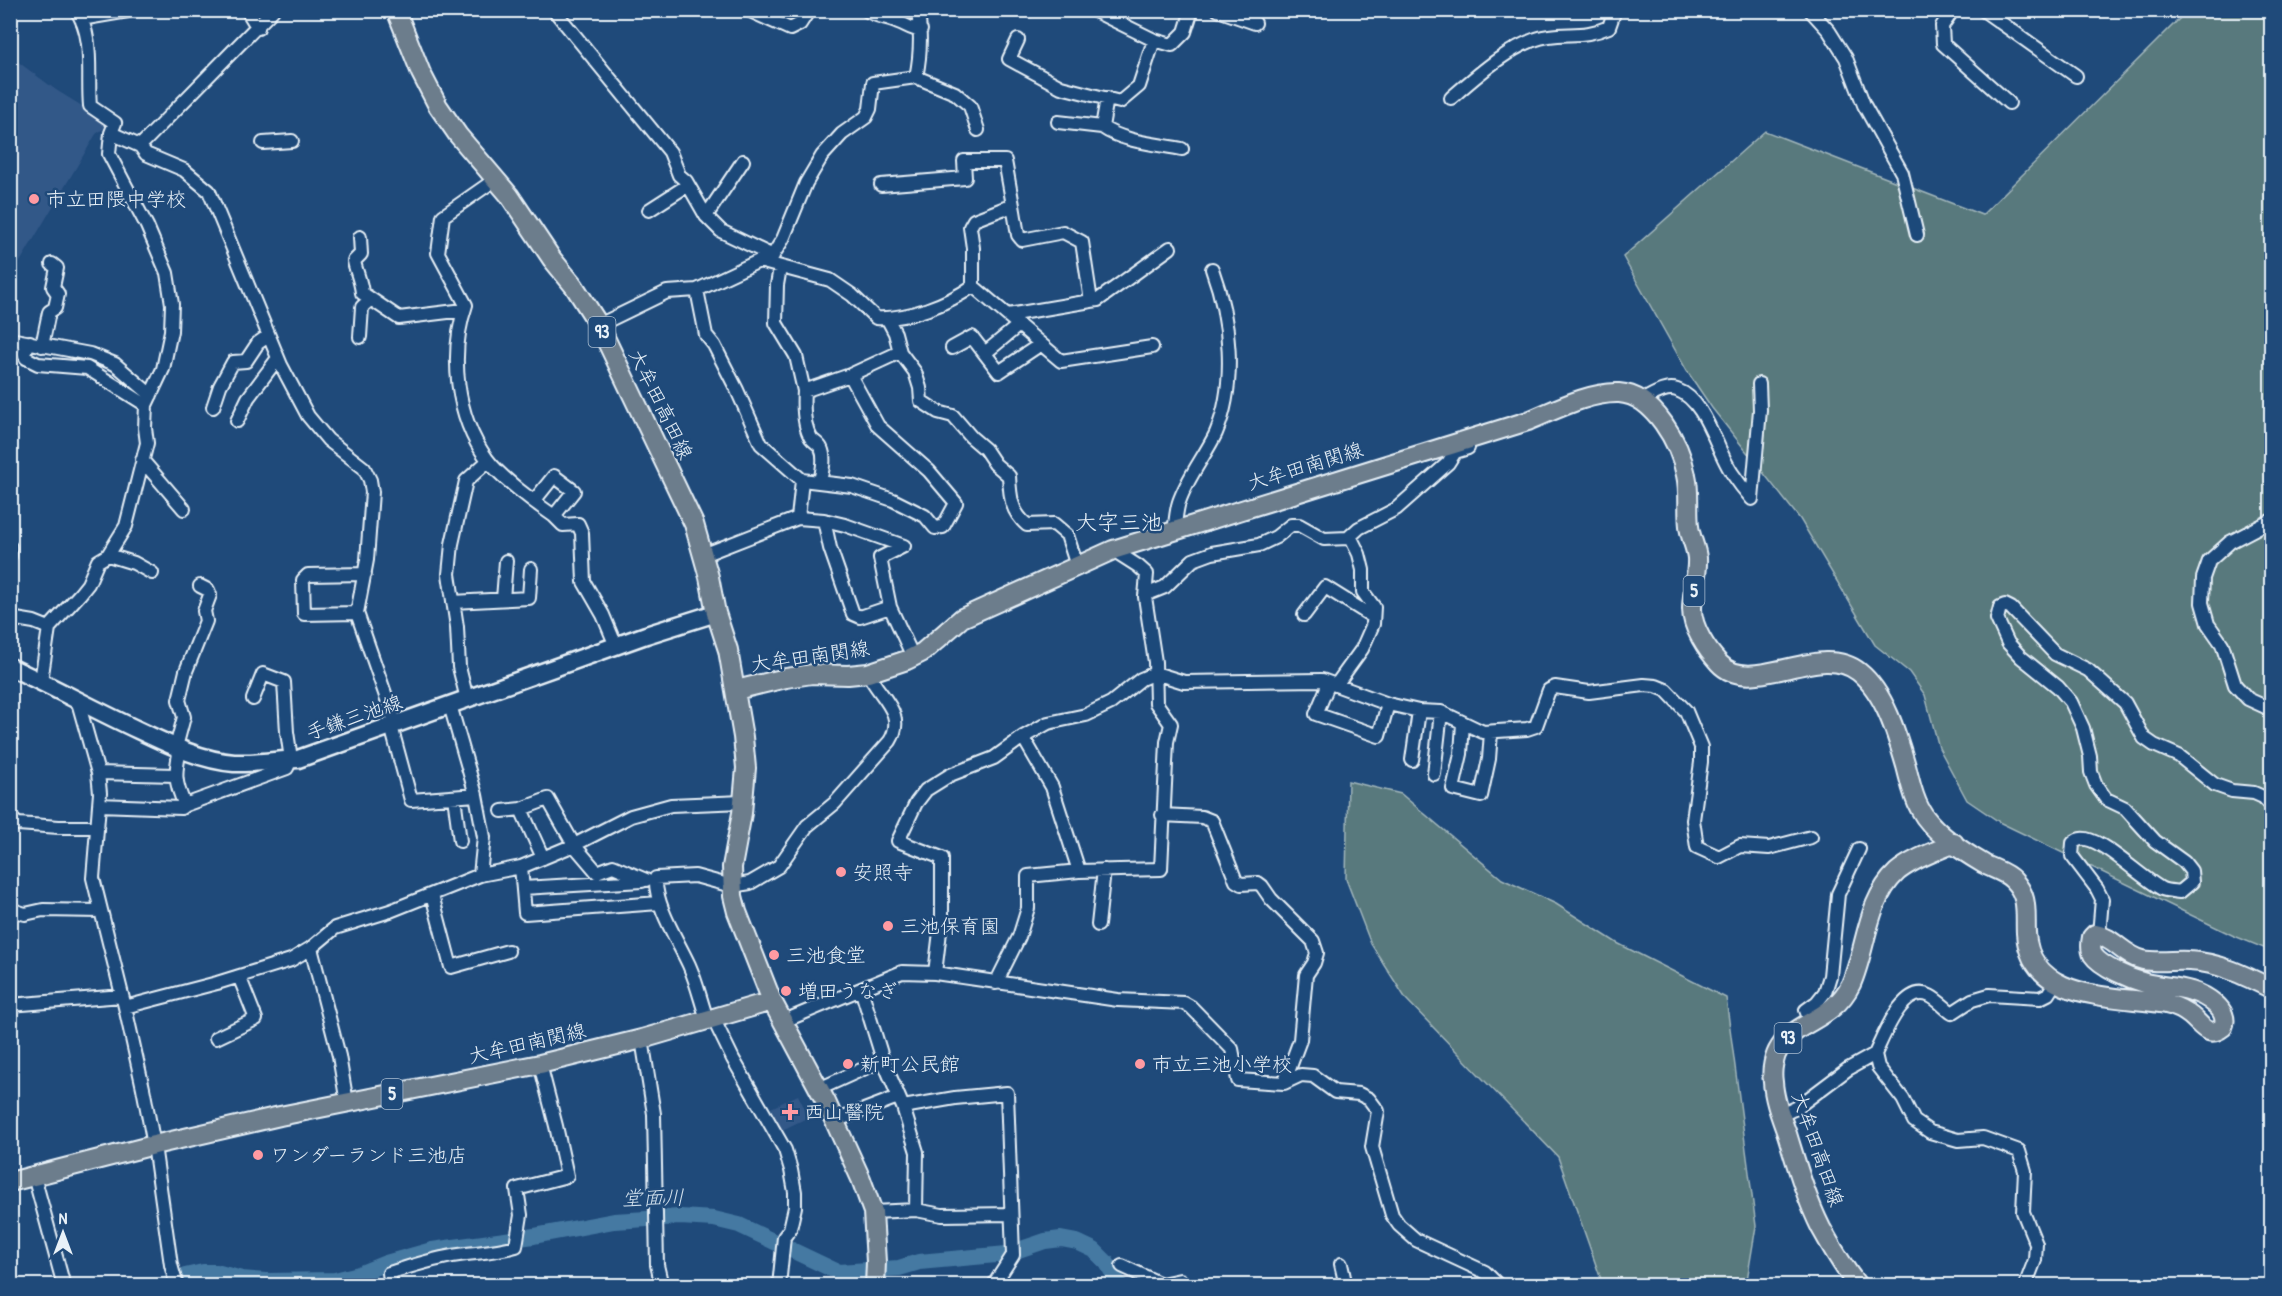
<svg xmlns="http://www.w3.org/2000/svg" width="2282" height="1296" viewBox="0 0 2282 1296" font-family="'Patrick Hand','Klee One',sans-serif">
	<rect width="100%" height="100%" fill="#1f4a7a"/>
	<filter id="ink" filterUnits="userSpaceOnUse"><feTurbulence type="fractalNoise" baseFrequency=".0167" numOctaves="2"/><feDisplacementMap in="SourceGraphic" scale="12" xChannelSelector="R" yChannelSelector="G"/><feConvolveMatrix kernelMatrix="1 2 1 2 8 2 1 2 1" color-interpolation-filters="sRGB"/></filter>
	<g filter="url(#ink)">
		<path fill="#335888" d="M10 56 56 90 108 122 103 129 96 134 17 267 10 264Z
			M798 1095 809 1117 782 1130 771 1108Z"/>
		<path fill="#59797d" stroke="#a0b5ba" stroke-width="1.5" d="M2178 11H2271V951L2232 935 2001 823 1967 800 1939 748 1925 695 1909 672 1875 645 1800 519 1712 408 1687 371 1623 257 1765 131 1982 215 2181 17Z
			M1348 781 1401 794 1502 879 1556 904 1617 943 1726 998 1756 1226 1747 1280 1732 1286 1603 1285 1558 1157 1406 999 1371 944 1346 879Z"/>
		<g fill="none" stroke-linecap="round" stroke-linejoin="round">
			<path stroke="#4579a2" stroke-width="16" d="M164 1286 185 1276 203 1272H216L242 1279 265 1281 335 1280 359 1274 386 1263 432 1250 534 1236 614 1221 680 1217 714 1219 739 1225 838 1272 899 1268 919 1262 1007 1254 1045 1241 1061 1239 1077 1242 1094 1250 1107 1263 1120 1286"/>
			<g stroke="#e8f1f8" stroke-width="16">
				<path id="minor" d="M247 10 258 28
					M554 10 670 152 679 175 686 181 706 216 721 231 773 256
					M748 10 790 29 800 24 809 10
					M866 10C876 17 887 17 898 22 907 25 911 30 921 30
					M1025 10H1029
					M1093 10 1154 40
					M1218 10 1255 23
					M1810 10 1829 31 1846 58 1864 105 1902 173 1917 235
					M1953 10 1942 26 1943 44 2009 103
					M1983 10 2076 76
					M81 19 134 10
					M1018 40 1009 59 1061 87 1120 102 1139 86 1154 40 1172 45 1185 32 1192 10
					M916 77C921 54 921 33 918 10
					M1451 98C1475 77 1516 40 1549 36 1572 33 1586 37 1609 27L1615 10
					M1058 122 1102 127 1107 98
					M1102 127C1123 142 1157 144 1182 149
					M111 133 140 146 146 154 184 170 209 191 281 365 308 416 328 440 364 468 370 480 372 492 367 560 357 613 396 725
					M263 143 292 141
					M140 146 273 10
					M496 179 443 216 438 253 466 305C449 354 456 417 487 459 500 477 535 503 554 516L574 491 554 476 534 501
					M881 185 965 178 964 161H1005L1014 211
					M649 210 688 185
					M706 216 743 161
					M360 237 361 254 354 261C356 272 361 281 362 293L399 318 464 310
					M768 263 783 239 806 183 822 156 842 134 866 117 870 109 873 83 916 77 955 93 970 106 978 130
					M780 268 777 285 776 323 796 356 804 391 850 375
					M973 286 1061 361 1152 347
					M697 290 706 335 714 345 737 390 761 444 802 480 852 486 893 500 925 516 935 528 943 527 956 503 929 471 878 426 850 375 900 352
					M1091 301 1098 300 1170 248
					M887 318 895 333 900 352 915 372 920 388 921 401 938 412 953 416 971 437 985 449 995 464 1009 476C1010 496 1011 512 1027 525L1054 524 1067 535 1077 566
					M599 325 667 292 697 290 759 261 830 280 852 295 876 318C907 320 948 304 973 286V248L970 227 974 220 1005 208 1014 211 1018 235 1022 240 1063 232 1082 242 1091 301 1008 315
					M360 337 362 307 371 299
					M10 339 90 354 115 364 151 395
					M30 342 24 353 26 358 38 364 87 368 146 405
					M42 346 49 312 55 308 58 294 53 287 57 268 52 264
					M952 348 972 337 999 372 1041 344
					M985 353 1019 325
					M804 391C803 406 803 425 811 438 814 442 819 444 821 448 826 458 822 472 820 481
					M1643 400C1653 395 1666 386 1677 390 1706 400 1716 450 1732 473 1738 482 1745 491 1752 499L1760 410 1759 384
					M213 407 220 386 233 362 246 361 258 343 268 336
					M237 421 248 398 278 358
					M142 460 184 509
					M802 480 798 518 824 520 830 548 853 614 860 617 890 607 913 657
					M554 516 563 525 578 524 582 533 584 582 603 615 616 646
					M824 520 845 525 904 546 880 558 890 607
					M2272 520 2230 542 2209 561 2203 578 2202 603 2208 624 2222 644 2235 685 2248 699 2272 710
					M1174 530C1176 521 1176 511 1179 502 1187 478 1205 456 1216 433 1237 383 1230 318 1212 269
					M10 547V556
					M108 555 134 563 152 573
					M703 555 798 518
					M1145 595 1165 587 1193 560 1212 553 1259 545 1276 537 1291 525H1299L1324 539 1348 538 1359 528 1396 509 1448 463 1455 452 1468 448
					M503 599 506 561
					M453 602 529 598 531 569
					M357 613 304 614 303 580 308 575 365 574
					M1304 615 1325 587 1373 617
					M10 618 34 622 49 628
					M41 681 49 628 80 594 88 584 98 561 108 555 126 526 147 443 145 428 146 405 163 369 171 331 172 304 167 273 147 226 109 154 111 133 115 123 90 106C87 75 95 37 76 10
					M1329 683 1316 714 1379 736 1388 704
					M1336 685 1362 649 1373 624 1374 607 1363 592V570L1359 554 1350 536
					M467 699 459 667 457 627 449 574 452 544 466 481 488 461
					M78 702 98 773 100 793 93 878 125 1007 143 1088 154 1145 171 1265 177 1286
					M450 705 476 795 484 837 480 875
					M1463 723 1461 754 1453 789 1481 796 1489 759 1491 732
					M391 726 411 800 476 795
					M1023 737 1048 723 1086 715 1111 703 1141 679 1155 673 1184 682 1322 680 1388 704 1419 711 1441 712 1483 732 1527 729 1536 726 1549 690 1555 687 1589 692 1644 685 1656 686 1666 690 1686 711 1701 747V762L1693 820 1697 847 1719 857 1740 846 1769 848 1811 837
					M176 747 184 717 179 700 186 671 206 621 204 611 210 595 208 590 200 586
					M180 749C175 773 174 782 185 805
					M1412 760 1419 711
					M98 773 175 775
					M1434 774 1441 712
					M454 797 460 841
					M99 805 181 808 185 805 287 768 291 759 287 732 284 682 263 674 253 699
					M521 809 543 858
					M502 811 521 809 548 799 574 845 597 872 613 866 646 880
					M1162 815 1202 817 1212 821 1236 881 1241 884 1258 883 1262 886 1271 899 1313 941 1317 953 1314 963 1306 975 1300 1040 1284 1083
					M10 818 18 824 59 827H96
					M521 867 574 845 631 816 671 805 743 802
					M523 888 642 881
					M432 895 451 967 508 951
					M10 909 25 914 43 910 100 911
					M1098 925 1104 870
					M2099 935 2102 899 2097 889 2072 856 2073 843C2077 839 2081 838 2086 839 2107 843 2140 877 2162 889 2167 891 2174 891 2180 892L2192 882 2191 871 2184 862 2155 841 2125 808 2106 799 2096 785 2091 772 2090 756 2083 728 2071 702 2058 687 2021 657 2008 643 1997 619 2000 607 2005 605 2011 608 2055 654 2088 670 2125 703 2144 738 2154 745 2179 756 2215 785 2232 791 2254 793 2263 797 2272 806
					M311 948 339 1056 347 1103
					M935 973 942 915V858L898 841 916 803 926 790 950 775 994 758 1023 737 1052 787 1079 871 1161 869 1167 742 1171 724 1156 703 1155 662 1145 597 1147 574 1138 566 1113 550
					M996 983 1019 937 1028 908V876L1079 871
					M861 989 883 1060 903 1107 917 1152 916 1210
					M10 1005 122 996
					M125 1007 217 983 291 960 311 948 335 928 390 911 480 875 521 867 525 913 659 903
					M713 1018 733 1059 785 1150 791 1170 795 1192V1207L790 1229 784 1237 779 1286
					M707 1019C701 1002 697 983 689 965 678 941 654 904 656 878L695 876 732 886 750 883 779 866 807 826 835 803 890 741C907 713 879 697 868 673
					M784 1021 902 972 935 973 1118 1000 1184 1003 1191 1007 1232 1049 1238 1080 1284 1083 1301 1075 1313 1076 1335 1092 1359 1094 1369 1099 1378 1111 1372 1147 1392 1215 1399 1225 1416 1240 1485 1272 1499 1286
					M1811 1023 1806 1010 1817 1002 1825 992 1830 976 1838 894 1859 849
					M216 1038 256 1019 239 976
					M642 1039 654 1114 657 1265 662 1286
					M819 1089 883 1060
					M903 1107 955 1098 1007 1093 1013 1255 993 1286
					M1781 1115 1796 1108 1848 1069 1875 1054
					M835 1121 898 1097
					M34 1176 64 1286
					M873 1212 916 1210 942 1215 1011 1214
					M1341 1264 1346 1286
					M1122 1266 1161 1284 1180 1280 1185 1286
					M391 1286 389 1273C412 1266 435 1258 459 1255 481 1252 494 1252 516 1246L521 1215 517 1189 567 1176 556 1126 540 1064
					M2025 1286 2035 1260 2036 1244 2023 1212 2025 1171 2019 1151 1983 1138 1958 1140 1930 1132 1914 1121 1903 1099 1878 1067 1875 1054C1883 1038 1903 982 1930 996 1938 1000 1945 1008 1952 1013L1972 1000 1989 995 2040 998 2048 994 2055 983"/>
			</g>
			<g stroke="#e8f1f8" stroke-width="21">
				<path id="secondary" d="M10 667C53 687 95 710 138 730 168 744 200 760 234 763 255 764 277 760 298 759L646 635 716 613"/>
			</g>
			<g stroke="#e8f1f8" stroke-width="22">
				<path id="primary" d="M396 10 421 73 438 106 458 135 509 195 552 259 574 286 599 325 694 524 709 577 716 613 728 650 743 737 746 768 742 813 732 867 733 896 737 912 772 1001 826 1102 861 1179 873 1212 876 1262 875 1286
					M736 690 786 678 812 674 848 675 868 673 907 660 923 652 962 618 1113 550 1528 421C1555 410 1589 392 1619 393 1654 395 1680 444 1686 475 1690 491 1687 509 1689 526 1690 537 1696 547 1697 558 1698 575 1692 592 1692 609 1692 628 1707 650 1719 663 1751 698 1820 640 1859 672 1885 693 1897 735 1906 766 1910 781 1913 797 1920 809 1932 832 1962 851 1984 864 1993 869 2006 872 2013 880 2029 896 2025 912 2026 933 2030 1002 2115 995 2166 1004 2175 1006 2184 1010 2191 1016 2202 1025 2208 1039 2223 1027 2231 1010 2205 995 2191 991 2176 986 2160 987 2145 983 2131 979 2101 967 2093 955 2090 949 2091 942 2092 937L2095 934C2113 937 2124 956 2143 960 2158 963 2174 960 2189 961 2218 962 2246 976 2272 989
					M10 1182 154 1145 280 1116 540 1064 642 1039 772 1001
					M1858 1286C1844 1268 1832 1248 1821 1228 1806 1198 1797 1166 1787 1134 1781 1117 1774 1100 1773 1082 1771 1070 1774 1056 1780 1047 1797 1020 1833 1021 1851 984 1867 948 1866 901 1897 872 1912 859 1935 852 1954 843"/>
			</g>
			<use href="#minor" stroke="#1f4a7a" stroke-width="12"/>
			<use href="#secondary" stroke="#1f4a7a" stroke-width="16"/>
			<use href="#primary" stroke="#6c7d8c" stroke-width="18"/>
		</g>
	</g>
	<g fill="#ff9aa2" stroke="#1f4a7a" stroke-width="2">
		<circle cx="34" cy="199" r="6"/>
		<circle cx="841" cy="872" r="6"/>
		<circle cx="888" cy="926" r="6"/>
		<circle cx="774" cy="955" r="6"/>
		<circle cx="786" cy="991" r="6"/>
		<circle cx="848" cy="1064" r="6"/>
		<circle cx="1140" cy="1064" r="6"/>
		<path d="M787 1103h6v6h6v6h-6v6h-6v-6h-6v-6h6z"/>
		<circle cx="258" cy="1155" r="6"/>
	</g>
	<g text-anchor="middle" stroke-width="5" stroke-linejoin="round" paint-order="stroke">
		<g fill="#1f4a7a" stroke="#acbfd2" stroke-width="1.5">
			<rect x="588.5" y="317" width="27" height="30" rx="4.5"/>
			<rect x="1683.5" y="576" width="21" height="30" rx="4.5"/>
			<rect x="1774.5" y="1023" width="27" height="30" rx="4.5"/>
			<rect x="381.5" y="1079" width="21" height="30" rx="4.5"/>
		</g>
		<g font-size="18" font-weight="bold" fill="#e8f1f8">
			<text x="602" y="338">93</text>
			<text x="1694" y="597">5</text>
			<text x="1788" y="1044">93</text>
			<text x="392" y="1100">5</text>
		</g>
		<g font-size="20" fill="#e8f1f8" stroke="#1f4a7a" text-anchor="start">
			<text x="46" y="206">市立田隈中学校</text>
			<text x="853" y="879">安照寺</text>
			<text x="900" y="933">三池保育園</text>
			<text x="786" y="962">三池食堂</text>
			<text x="798" y="998">増田うなぎ</text>
			<text x="860" y="1071">新町公民館</text>
			<text x="1152" y="1071">市立三池小学校</text>
			<text x="804" y="1119">西山醫院</text>
			<text x="270" y="1162">ワンダーランド三池店</text>
		</g>
		<g font-size="20" fill="#e8f1f8" stroke="#1f4a7a">
			<text transform="translate(661 404) rotate(64)" y="7">大牟田高田線</text>
			<text transform="translate(1305 466) rotate(-17)" y="7">大牟田南関線</text>
			<text transform="translate(810 656) rotate(-8)" y="7">大牟田南関線</text>
			<text transform="translate(354 717) rotate(-19)" y="7">手鎌三池線</text>
			<text transform="translate(527 1043) rotate(-13)" y="7">大牟田南関線</text>
			<text transform="translate(1818 1149) rotate(71)" y="7">大牟田高田線</text>
		</g>
		<g font-size="21" font-style="italic" fill="#d0dfeb" stroke="#1f4a7a">
			<text transform="translate(653 1198) rotate(-1)" y="7">堂面川</text>
		</g>
		<g font-size="22" fill="#e8f1f8" stroke="#1f4a7a">
			<text x="1119" y="530">大字三池</text>
		</g>
	</g>
	<rect width="2282" height="1296" fill="none" stroke="#1f4a7a" stroke-width="36"/>
	<rect x="18" y="18" width="2246" height="1260" fill="none" stroke="#e8f1f8" stroke-width="2" filter="url(#ink)"/>
	<g transform="translate(63 1233)" stroke="#1f4a7a" stroke-width="4.5" paint-order="stroke">
	<path d="M0-4.5L10 22L0 15L-10 22Z" fill="#e8f1f8"/>
	<text y="-9" font-size="16" font-weight="bold" text-anchor="middle" fill="#e8f1f8">N</text>
	</g>
</svg>
